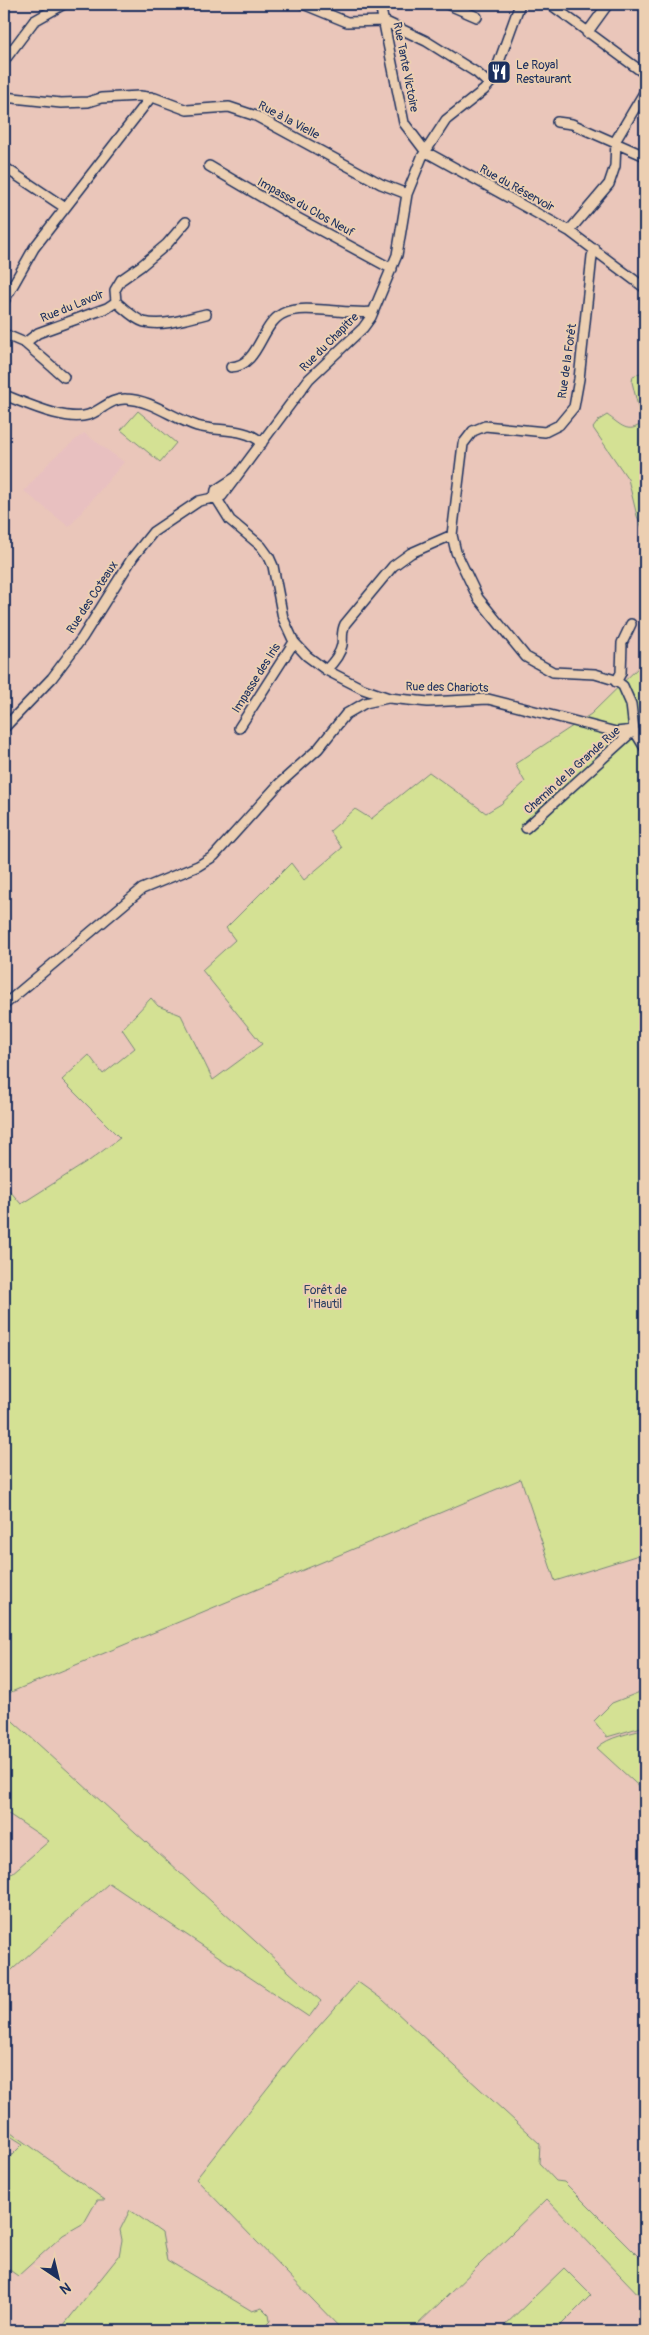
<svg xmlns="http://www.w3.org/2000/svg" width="649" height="2335" viewBox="0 0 649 2335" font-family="Pangolin,sans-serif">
	<rect width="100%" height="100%" fill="#eac6ba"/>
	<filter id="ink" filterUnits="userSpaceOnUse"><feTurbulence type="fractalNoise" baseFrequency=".02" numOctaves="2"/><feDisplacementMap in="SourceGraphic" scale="10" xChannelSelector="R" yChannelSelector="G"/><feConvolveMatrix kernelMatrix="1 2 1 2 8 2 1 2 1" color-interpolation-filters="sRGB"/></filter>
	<g filter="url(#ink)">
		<path fill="#e8c0c0" d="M84 433 124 462 69 527 24 491 52 459Z"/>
		<path fill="#d4e194" stroke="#788879" d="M645 371V534L637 516 628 479 593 428 599 420 607 415C620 424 628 435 642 423L632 382 633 376Z
			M138 411 176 443 160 462 121 430Z
			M645 661V1553L555 1581 521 1479 4 1695V1184L21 1204 89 1161 120 1138 62 1080 89 1055 103 1074 135 1048 122 1029 151 998 158 1006 181 1015 213 1080 262 1044 202 970 235 940 226 928 291 863 304 880 342 848 330 831 355 809 371 819 429 772 486 813 501 804 525 782 515 764 591 714Z
			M645 1690V1726L607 1737 594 1721 612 1703Z
			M4 1713 321 2001 309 2017 109 1883 4 1977V1880L49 1841 4 1811Z
			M645 1729V1792L597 1748C609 1736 630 1734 645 1729Z
			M358 1982 383 2000 540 2144 539 2163 556 2181 564 2182 645 2263V2301L547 2199 411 2331H343L196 2179 295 2053Z
			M4 2127 105 2200H97L84 2223 63 2235 18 2276 4 2266V2163L23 2144 4 2132Z
			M130 2210 162 2233 167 2260 252 2311 262 2308 269 2315 270 2321 260 2331H164L154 2327 151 2331H59L119 2256 122 2240 120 2230Z
			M564 2268 591 2295 555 2331H499Z"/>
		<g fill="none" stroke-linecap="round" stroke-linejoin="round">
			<g stroke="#1b2f5e" stroke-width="12">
				<path id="minor" d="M303 4 347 22 384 21 426 41 477 73 489 84
					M380 4 404 123 426 152 569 231 645 288
					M447 4 477 17
					M550 4 645 74
					M587 33 608 4
					M4 61 34 21 64 4
					M4 97 61 103 88 102 101 98 140 96 155 98 187 110 229 107 256 116 381 184 407 194
					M557 122 572 124 645 156
					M209 166 294 216 392 269
					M4 167 64 207
					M569 231 609 184 615 166 616 140 645 91
					M595 249 592 256 579 379 574 407 559 425 545 432 485 426 473 431 463 444 452 535 456 552 478 598 526 657 553 672 595 674 615 680 623 686 631 704 634 730 645 748
					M4 301 34 248 151 97
					M116 302 115 290 121 280 141 266 167 244 186 222
					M4 334 25 343 38 333 107 308 116 302C124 308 134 319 144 322 164 327 188 318 206 314
					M25 343 64 377
					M231 367C259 366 260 326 282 314 301 303 348 315 373 312
					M4 395C26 403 65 422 88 415 101 411 111 398 126 399 152 400 172 418 197 426 218 432 246 427 262 443
					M215 496 230 520 261 546 269 557 273 566 283 618 294 642 307 656 326 670 363 689 389 698 428 702 488 699 616 732 634 730
					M215 496 216 490 236 477
					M326 670C332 664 340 655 342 645 343 638 341 632 345 624L393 566 411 553 452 535
					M616 682 621 673 622 643 631 624
					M4 728 52 678 82 638 133 557 153 532 199 501 222 496 309 379 363 328 371 317 397 255 407 194 422 157 446 120 484 90 492 81 520 4
					M239 728 294 642
					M526 828 634 730
					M4 1005 142 889 198 866 214 856 279 784 318 749 346 714 365 703 388 698"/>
			</g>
			<use href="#minor" stroke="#eccfb2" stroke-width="9"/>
		</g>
	</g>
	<defs>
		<g id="restaurant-square" transform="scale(1.25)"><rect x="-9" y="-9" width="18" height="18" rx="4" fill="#1b2f5e" stroke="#eccfb2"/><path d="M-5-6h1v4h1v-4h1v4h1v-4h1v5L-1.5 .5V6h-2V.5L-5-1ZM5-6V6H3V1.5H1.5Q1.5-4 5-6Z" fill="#fff"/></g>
	</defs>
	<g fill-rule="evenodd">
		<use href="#restaurant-square" x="499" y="72"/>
	</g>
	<g text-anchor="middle" stroke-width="4" stroke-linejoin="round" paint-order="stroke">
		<g font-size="12" fill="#1b2f5e" stroke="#eccfb2" text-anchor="start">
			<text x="516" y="69">Le Royal<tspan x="516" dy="14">Restaurant</tspan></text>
		</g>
		<g font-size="12" fill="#1b2f5e" stroke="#eccfb2">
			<text transform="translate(406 67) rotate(79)" y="4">Rue Tante Victoire</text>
			<text transform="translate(289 120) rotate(28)" y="4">Rue à la Vielle</text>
			<text transform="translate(517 188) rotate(29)" y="4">Rue du Réservoir</text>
			<text transform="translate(306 207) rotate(29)" y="4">Impasse du Clos Neuf</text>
			<text transform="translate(72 306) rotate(-22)" y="4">Rue du Lavoir</text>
			<text transform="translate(329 342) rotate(-45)" y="4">Rue du Chapitre</text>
			<text transform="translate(567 361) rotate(-82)" y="4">Rue de la Forêt</text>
			<text transform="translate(92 597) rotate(-57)" y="4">Rue des Coteaux</text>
			<text transform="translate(256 678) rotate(-58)" y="4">Impasse des Iris</text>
			<text transform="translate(447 687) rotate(1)" y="4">Rue des Chariots</text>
			<text transform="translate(572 770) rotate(-42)" y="4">Chemin de la Grande Rue</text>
		</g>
		<g font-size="12" fill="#2e4163" stroke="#eccfb2">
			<text x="325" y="1294">Forêt de<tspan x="325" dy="14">l'Hautil</tspan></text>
		</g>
	</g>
	<rect width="649" height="2335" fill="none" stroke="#eccfb2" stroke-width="20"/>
	<rect x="10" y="10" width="629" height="2315" fill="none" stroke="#1b2f5e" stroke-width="2" filter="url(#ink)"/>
	<g transform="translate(58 2278) rotate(145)" stroke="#eccfb2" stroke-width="4" paint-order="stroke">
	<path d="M0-4L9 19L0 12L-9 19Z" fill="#1b2f5e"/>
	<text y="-8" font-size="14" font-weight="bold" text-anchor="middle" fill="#1b2f5e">N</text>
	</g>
</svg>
